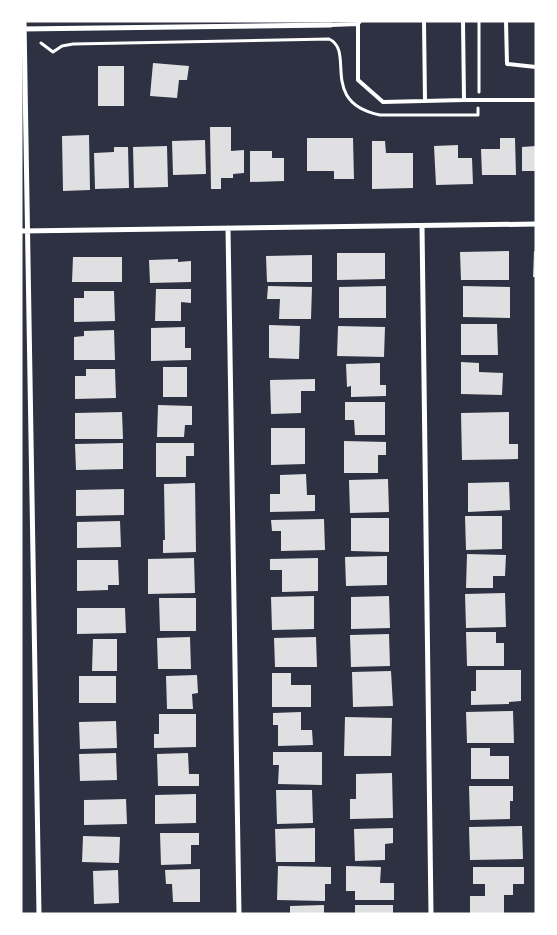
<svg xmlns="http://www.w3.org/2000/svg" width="557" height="935" viewBox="0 0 557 935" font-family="Ubuntu,sans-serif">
	<rect width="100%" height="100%" fill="#2d3142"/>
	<path fill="#e0e0e3" d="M153 63 189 66 187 80H179L177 98 150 96Z
		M98 66H124V106H98Z
		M210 127H231V151L244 150V173L233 174V178H221V189H211Z
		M89 135 90 190 63 191 62 136Z
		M307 138H353L354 179H334V171H307Z
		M500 138H515L516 175H482L481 149H500Z
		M205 140 206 174 173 175 172 141Z
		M372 141H385L386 153H413V188L372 189Z
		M458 145V158H472L473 184 436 185 434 146Z
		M167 146 168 187 134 188 133 147Z
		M536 146V171H522V147Z
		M114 147H128L129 188 95 189 94 153 114 152Z
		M250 151H272V158H284V181L250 182Z
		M509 251V280H461L460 252Z
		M534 251H536V277H533Z
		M337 253H385V279L337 280Z
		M312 255V282H267L266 256Z
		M73 257H122V282H72Z
		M178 259V262L191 261V282L150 283 149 260Z
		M268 286 312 287 311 319H279L280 299H267Z
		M386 286V318H339V287Z
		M463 286 510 287V318L463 317Z
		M156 289H191V303L181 302V321H155Z
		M84 291H114L115 321 74 322V298H84Z
		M461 324H497L498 355H461Z
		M269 325 300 326 299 359 269 358Z
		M338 326 385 327 384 357 337 356Z
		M185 327V348H191V360L151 361V328Z
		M114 330 115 360H74V337L84 336V331Z
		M461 362 479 363V372L503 373 502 395 461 394Z
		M380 363V385H386V396L351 397V386L347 387 346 364Z
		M163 367H187V397H163Z
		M86 369H115L116 398 75 399V376H86Z
		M315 379V391H301V413L271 414 270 380Z
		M345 402H385V435H355L354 420H345Z
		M158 405 192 406V425H185L184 437H157Z
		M122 412 123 439H75V413Z
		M509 412V444H518V459L462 460 461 413Z
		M271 428H305V464L271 465Z
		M344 441 386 442V455H378V473H344Z
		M123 443V469L76 470 75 444Z
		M156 443H194V456H186V477H156Z
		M306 474 307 495H315V511L270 512V494H280V475Z
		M388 479 389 512 350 513 349 480Z
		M509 482 510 510 468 512V483Z
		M195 483 196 552 163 553V540H165L164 484Z
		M124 489V515L76 516V490Z
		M465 516H502V549L466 550Z
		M351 518H389V552L351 551Z
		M324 519 325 550 281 551V531H272L271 520Z
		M120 521 121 547 77 548V522Z
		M467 554 506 555 505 576H493V588H466Z
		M387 556V585L346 586 345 557Z
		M194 558 195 593 148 594V559Z
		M318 558V591L282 592V570H270V559Z
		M77 560H118L119 585H108V590L77 591Z
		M505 593 506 627 466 628 465 594Z
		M314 596V629L272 630 271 597Z
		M389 596 390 628 351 629V597Z
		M159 598H196V631H160Z
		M77 608H125L126 633 77 634Z
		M466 632H496V643H504V666H467Z
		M389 634 390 666 351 667 350 635Z
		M190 637 191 669H158L157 638Z
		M316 637 317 667H275L274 638Z
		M93 639H117V671H92Z
		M476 670H521V701L509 702V704L471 705V691H476Z
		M391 671 393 706 353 707 352 672Z
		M272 673H291V685H311V707H272Z
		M197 675 198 693 192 694 193 709H167L166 676Z
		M79 676H116V703H79Z
		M513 711 514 743H467L466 712Z
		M301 712V730H312L313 745 278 746V725H273V713Z
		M159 714H196V747L154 748V734H159Z
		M345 717 392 718 391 756H344Z
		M116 721 117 748 80 749 79 722Z
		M471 748H490V756H509V779H471Z
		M273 752H322V785L278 784 279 765H273Z
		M116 753 117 780 80 781 79 754Z
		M188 753 189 774H199V786H158L157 754Z
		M392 773 393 818 350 819V799H356V774Z
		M469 786H513V801H510V819L470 820Z
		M276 790H312L313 823 277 824Z
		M196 794V823L155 824V795Z
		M126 799 127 824 84 825V800Z
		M522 826 523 859 470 860 469 827Z
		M315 828V862H276L275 829Z
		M393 828V843L385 844V860L355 861 354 829Z
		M160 833H199V845H191V864L161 865Z
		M83 836 120 837 119 863 82 862Z
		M278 866 331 867V884H325V901L277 900Z
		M346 866 381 867 380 883H394V900H355V891H346Z
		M473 867H524V884H513V895H504V914H470V896H485V884H473Z
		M200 869V902H173L172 884H166L165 870Z
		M118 870 119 903 94 904 93 871Z
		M324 905V914H290V906Z
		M355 905H393V914H355Z"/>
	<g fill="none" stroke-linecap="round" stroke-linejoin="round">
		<path stroke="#fff" stroke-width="3" d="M41 43 53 52 62 46 73 44 329 39C356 51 318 102 380 115H478V108
			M479 92V21"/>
		<path stroke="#fff" stroke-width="4" d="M360 21 358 24V80L383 102 464 100 463 21
			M424 21 425 101
			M506 21 507 64 536 67
			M331 25 358 24
			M464 100H536"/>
		<path stroke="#fff" stroke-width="5" d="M24 21 39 914
			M22 29 331 25
			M422 226 431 914
			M228 228 239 914
			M21 231 536 224"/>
	</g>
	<rect width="557" height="935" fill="none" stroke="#ffffff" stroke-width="45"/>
</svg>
